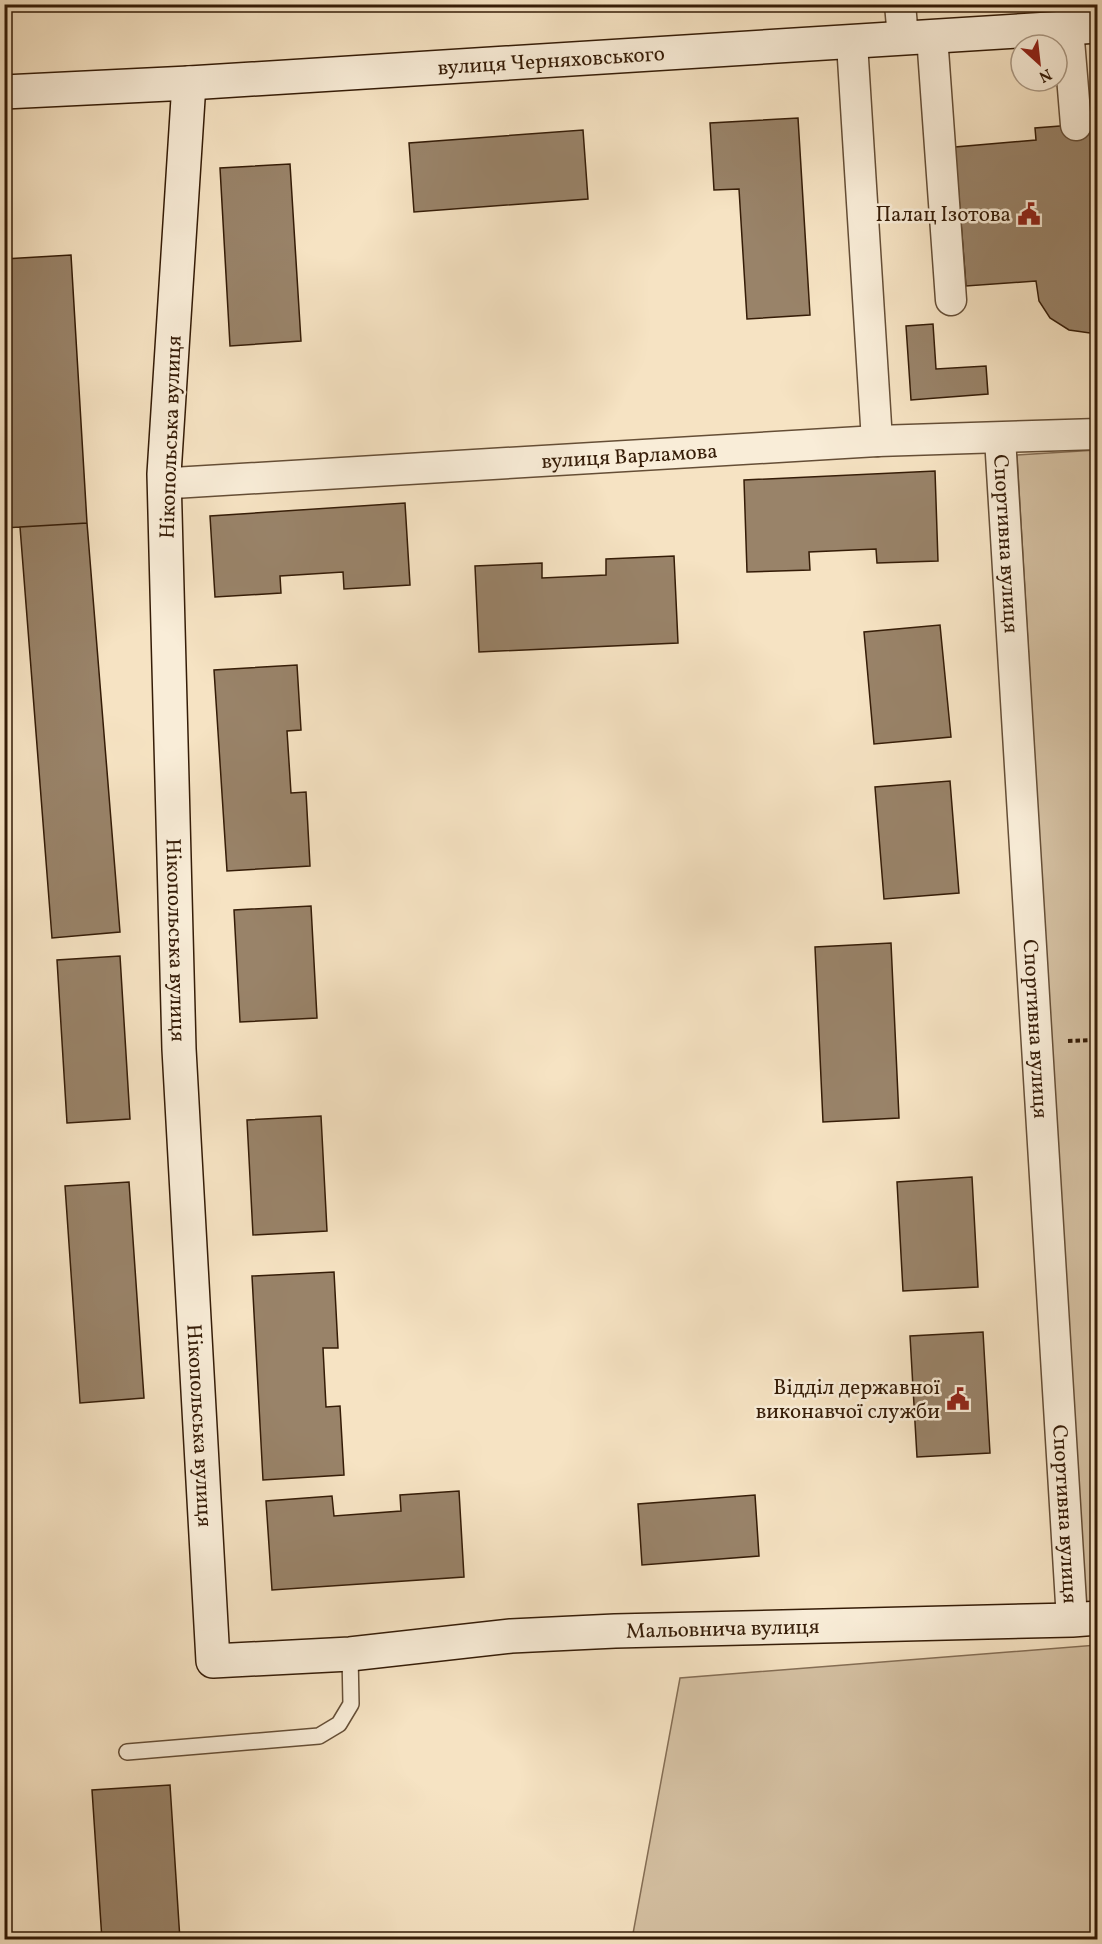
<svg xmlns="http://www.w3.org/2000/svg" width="1102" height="1944" viewBox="0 0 1102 1944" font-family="Vollkorn,serif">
	<rect width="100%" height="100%" fill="#f6e3c3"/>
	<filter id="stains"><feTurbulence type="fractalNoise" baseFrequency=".00333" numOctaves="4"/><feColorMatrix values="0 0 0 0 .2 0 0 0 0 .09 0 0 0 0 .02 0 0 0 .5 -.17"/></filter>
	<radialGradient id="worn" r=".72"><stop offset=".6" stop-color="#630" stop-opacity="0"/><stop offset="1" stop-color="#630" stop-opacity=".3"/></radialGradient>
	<path fill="#d5c1a3" stroke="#856e55" stroke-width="1.5" d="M1097 450 1098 1605 1084 1606 1017 455Z
		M1097 1645V1939H632L680 1678Z"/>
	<path fill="#998369" stroke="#351c07" stroke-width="1.5" d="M798 118 810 315 747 319 739 189 714 190 710 123Z
		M1098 123V330L1090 333 1069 330 1050 318 1039 301 1036 281 966 286 955 147 1036 140 1035 128Z
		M583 130 588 199 414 212 409 143Z
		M290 164 301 341 230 346 220 168Z
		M71 255 87 523 4 528V259Z
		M933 324 936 369 986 366 988 394 911 400 906 326Z
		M935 471 938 561 877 563 876 549 809 552 810 570 747 572 744 480Z
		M405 503 410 585 344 589 343 572 280 576 281 593 215 597 210 516Z
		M87 523 120 932 52 938 20 527Z
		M674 556 678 643 479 652 475 566 542 563V578L606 575V559Z
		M940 625 951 737 874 744 864 632Z
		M297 665 301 730 287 731 291 793 306 792 310 866 227 871 214 670Z
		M950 781 959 893 884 899 875 787Z
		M311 906 317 1018 240 1022 234 910Z
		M891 943 899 1118 823 1122 815 947Z
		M120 956 130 1119 67 1123 57 960Z
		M321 1116 327 1231 253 1235 247 1120Z
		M972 1177 978 1287 903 1291 897 1182Z
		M129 1182 144 1398 80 1403 65 1186Z
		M334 1272 338 1348H323L326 1407 340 1406 344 1475 263 1480 252 1276Z
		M983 1332 990 1453 917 1457 910 1336Z
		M459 1491 464 1577 272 1590 266 1501 332 1496 334 1516 401 1511 400 1495Z
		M755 1495 759 1556 642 1565 638 1504Z
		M170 1785 180 1940H102L92 1790Z"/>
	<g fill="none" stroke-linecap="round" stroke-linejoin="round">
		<g stroke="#654e36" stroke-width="18">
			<path id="lane" d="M127 1752 319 1736 339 1724 351 1704 350 1654"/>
		</g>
		<g stroke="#654e36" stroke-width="33">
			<g id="street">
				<path d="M900 4 903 38"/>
				<path d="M1068 28 1076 125"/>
				<path d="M932 36 951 300"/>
				<path d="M852 43 877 441"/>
				<path id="s1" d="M1000 438 1072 1620"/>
				<path id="s2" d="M164 474 173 483 877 441 1098 434"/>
			</g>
		</g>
		<g stroke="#351c07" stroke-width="36">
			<g id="secondary">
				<path id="s3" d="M189 83 164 474 179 1049 213 1661 350 1654 511 1636 615 1631 1072 1620 1098 1618"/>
				<path id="s4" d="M4 92 189 83 1098 26"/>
			</g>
		</g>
		<path stroke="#351c07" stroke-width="4" stroke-dasharray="4.5 3" stroke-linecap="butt" d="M1068 1041 1098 1040"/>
		<use href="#lane" stroke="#f9edd8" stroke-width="15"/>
		<use href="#street" stroke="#f9edd8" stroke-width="30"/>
		<use href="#secondary" stroke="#f9edd8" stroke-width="33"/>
	</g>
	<defs>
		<g id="civic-bare" transform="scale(1.8)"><path d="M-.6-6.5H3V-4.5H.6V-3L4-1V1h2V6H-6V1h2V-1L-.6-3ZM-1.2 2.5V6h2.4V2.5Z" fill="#8f2418" stroke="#f9edd8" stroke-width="2.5" paint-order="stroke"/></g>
	</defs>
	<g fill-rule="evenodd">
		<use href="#civic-bare" x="1029" y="214"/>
		<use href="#civic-bare" x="958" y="1399"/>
	</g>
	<g text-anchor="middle" stroke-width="5" stroke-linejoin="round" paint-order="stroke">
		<g font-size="21" fill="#351c07" stroke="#f9edd8">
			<text dy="7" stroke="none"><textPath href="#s4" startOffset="548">вулиця Черняховського</textPath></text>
			<text transform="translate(170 437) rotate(-88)" y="7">Нікопольська вулиця</text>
			<text dy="7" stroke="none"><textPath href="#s2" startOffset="470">вулиця Варламова</textPath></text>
			<text dy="7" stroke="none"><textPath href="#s1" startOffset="106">Спортивна вулиця</textPath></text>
			<text dy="7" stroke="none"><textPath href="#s3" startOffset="858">Нікопольська вулиця</textPath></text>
			<text dy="7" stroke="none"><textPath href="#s1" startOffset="592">Спортивна вулиця</textPath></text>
			<text dy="7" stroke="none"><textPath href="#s3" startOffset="1344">Нікопольська вулиця</textPath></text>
			<text dy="7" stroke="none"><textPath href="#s1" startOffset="1078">Спортивна вулиця</textPath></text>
			<text dy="7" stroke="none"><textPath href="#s3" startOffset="2091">Мальовнича вулиця</textPath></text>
		</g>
		<g font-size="21" fill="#351c07" stroke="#f9edd8" text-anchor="end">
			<text x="1011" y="221">Палац Ізотова</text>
			<text x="940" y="1394">Відділ державної<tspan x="940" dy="24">виконавчої служби</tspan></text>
		</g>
	</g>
	<rect width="1102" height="1944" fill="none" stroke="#f6e3c3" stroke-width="24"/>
	<rect x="6" y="6" width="1090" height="1932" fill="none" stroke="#351c07" stroke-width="3"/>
	<rect x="12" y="12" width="1078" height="1920" fill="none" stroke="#351c07" stroke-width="1.5"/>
	<g transform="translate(1039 63) rotate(153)"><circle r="28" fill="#f9edd8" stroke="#ab9984" stroke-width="1.5"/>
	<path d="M0-4.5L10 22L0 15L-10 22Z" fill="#8f2418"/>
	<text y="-9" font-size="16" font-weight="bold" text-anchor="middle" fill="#351c07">N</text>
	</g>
	<rect width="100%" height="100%" filter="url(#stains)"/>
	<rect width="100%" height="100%" fill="url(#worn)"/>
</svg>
